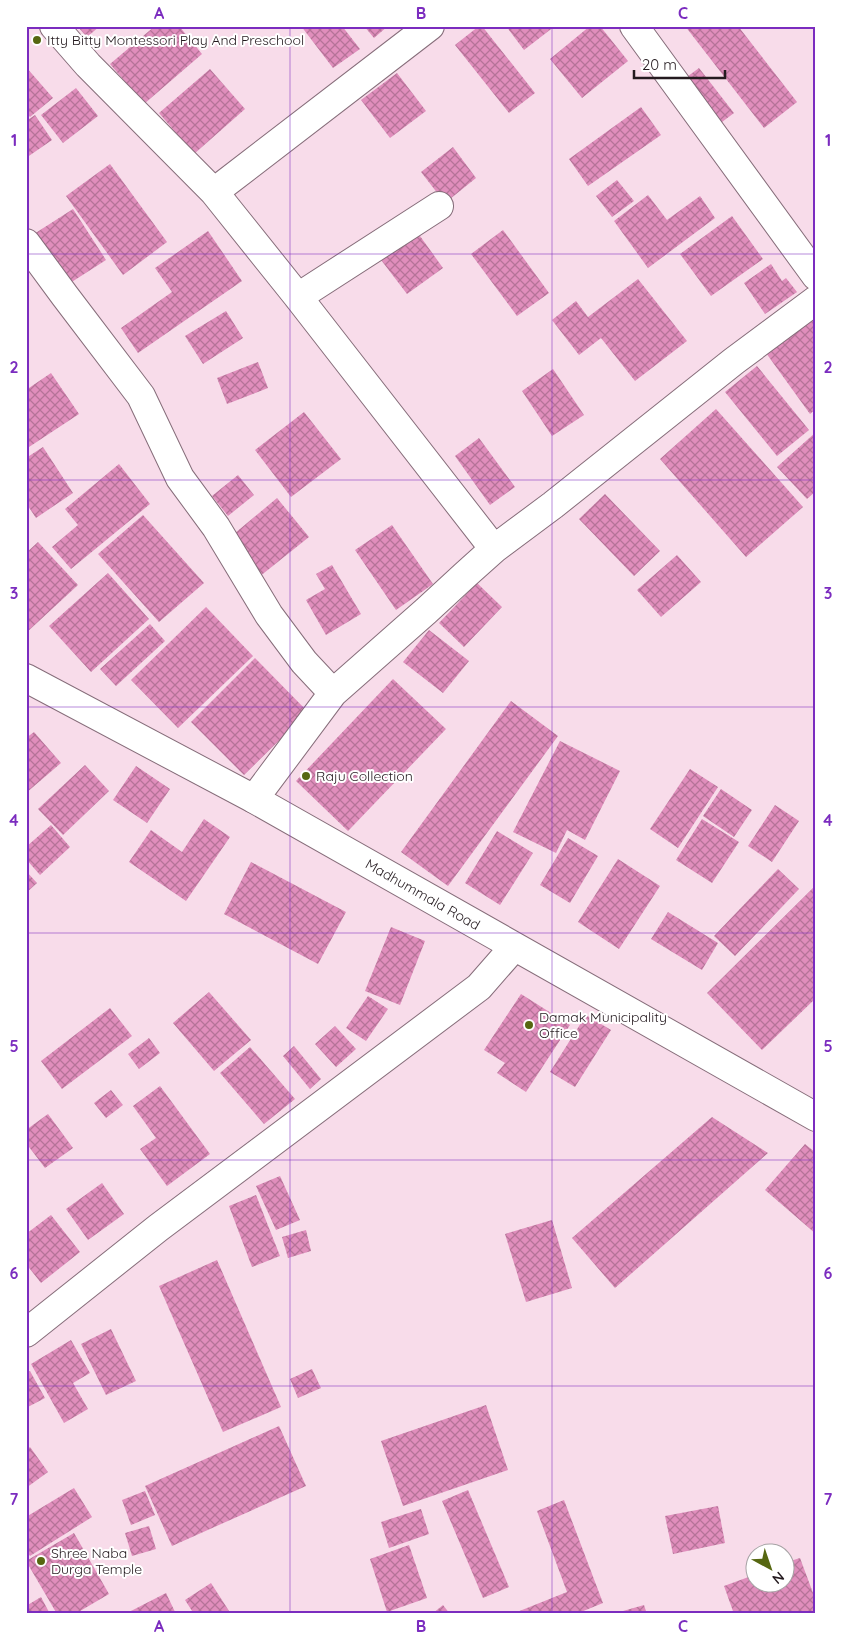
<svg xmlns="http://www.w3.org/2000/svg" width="842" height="1640" viewBox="0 0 842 1640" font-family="Quicksand,sans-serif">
	<defs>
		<pattern id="building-cross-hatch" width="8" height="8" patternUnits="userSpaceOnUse" patternTransform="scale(1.25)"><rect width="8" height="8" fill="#e08ebc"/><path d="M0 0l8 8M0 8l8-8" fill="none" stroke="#b57398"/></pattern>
	</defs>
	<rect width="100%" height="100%" fill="#f8dcea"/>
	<path fill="url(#building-cross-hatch)" d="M77 26H100L87 37Z
		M155 26H179L202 54 144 104 110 64Z
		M301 26H342L360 49 333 68Z
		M364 26H388L374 38Z
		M479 26H482L535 93 509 113 455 45Z
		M506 26H555L524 50Z
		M590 26H600L628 61 582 98 550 59Z
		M685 26H738L797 102 764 128Z
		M26 67 53 98 30 117 26 113Z
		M699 68 734 113 714 128 680 82Z
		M210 69 245 109 194 154 159 113Z
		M397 73 426 111 390 138 361 100Z
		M76 88 98 116 63 143 41 115Z
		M641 107 661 135 588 186 569 159Z
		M35 115 52 140 26 158V121Z
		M453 147 476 178 445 203 421 172Z
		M110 164 167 242 123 275 66 196Z
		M617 180 634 201 612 217 596 196Z
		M648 195 667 220 700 196 715 218 648 268 614 221Z
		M73 209 106 260 67 285 34 234Z
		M732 216 763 259 711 296 680 254Z
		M415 229 443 268 407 294 378 256Z
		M503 230 549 293 517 316 471 254Z
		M208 231 242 281 138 353 121 328 172 292 155 268Z
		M771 264 782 281 786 278 797 292 765 314 744 283Z
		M638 279 687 341 635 381 601 338 579 355 552 320 576 301 588 317Z
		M226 311 243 338 203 364 185 336Z
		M812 319 816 324V409L810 414 766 353Z
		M258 362 268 388 227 404 217 378Z
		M757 366 809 430 777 456 725 392Z
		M553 369 584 415 552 436 522 391Z
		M51 373 79 414 26 449V390Z
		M716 409 803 507 746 557 660 459Z
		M304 412 341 459 291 497 255 450Z
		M816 432V491L807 499 777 467Z
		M479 438 515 487 490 505 455 456Z
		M43 447 73 493 36 518 26 503V458Z
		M119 464 150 504 71 569 52 547 78 525 65 509Z
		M238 475 254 495 228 516 212 496Z
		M605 494 660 551 634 576 579 519Z
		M277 498 309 537 259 577 228 539Z
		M143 515 204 583 159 622 98 554Z
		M392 525 433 584 396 610 355 550Z
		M38 542 78 585 26 633V553Z
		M677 555 701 582 661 617 637 590Z
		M332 565 361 614 326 635 306 600 325 589 316 574Z
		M108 573 149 619 91 672 49 626Z
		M477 583 502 607 464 647 439 623Z
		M206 607 253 656 178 728 131 680Z
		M150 624 165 641 116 686 100 669Z
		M429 630 469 661 443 693 403 662Z
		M255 658 308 712 244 775 191 722Z
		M393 679 446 729 348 831 296 781Z
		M511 701 558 736 448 886 401 852Z
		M34 732 61 763 26 793V738Z
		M560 741 620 771 585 840 567 830 556 853 513 832Z
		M85 765 109 791 63 835 38 809Z
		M136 766 170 789 147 823 113 800Z
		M690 769 718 787 678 848 650 829Z
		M721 789 752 810 734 837 703 816Z
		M775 805 799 821 772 862 748 846Z
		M204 819 230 837 186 901 129 862 151 830 182 852Z
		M702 819 739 842 712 883 676 860Z
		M51 825 70 847 40 875 26 859V847Z
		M497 831 533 853 500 905 465 883Z
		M568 838 598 856 570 903 540 885Z
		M618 859 660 886 619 949 578 922Z
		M251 862 346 912 318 964 224 914Z
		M778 869 799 889 735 956 714 936Z
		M26 871 37 883 26 893Z
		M816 885V998L762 1050 707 993Z
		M668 912 718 943 702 970 651 939Z
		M391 927 425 941 400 1005 365 991Z
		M209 992 251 1040 214 1071 173 1023Z
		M521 994 570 1025 526 1092 497 1073 505 1063 484 1050Z
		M368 996 388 1009 366 1041 346 1028Z
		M110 1008 132 1036 62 1089 41 1061Z
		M586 1015 611 1030 575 1087 550 1072Z
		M335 1026 356 1049 336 1067 315 1044Z
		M149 1038 160 1053 139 1069 128 1054Z
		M294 1046 321 1079 310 1089 283 1056Z
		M250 1047 295 1099 264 1124 220 1073Z
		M160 1086 210 1154 167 1186 140 1149 156 1138 133 1106Z
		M111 1090 123 1105 106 1118 94 1103Z
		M48 1114 73 1148 45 1168 26 1143V1130Z
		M712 1117 768 1153 615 1288 572 1238Z
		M805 1144 816 1153V1234L765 1190Z
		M280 1176 300 1220 276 1230 256 1186Z
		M102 1183 124 1214 88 1240 66 1209Z
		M256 1195 280 1256 252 1267 229 1206Z
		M51 1215 80 1252 41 1283 26 1264V1234Z
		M552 1220 572 1288 526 1302 505 1234Z
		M306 1230 311 1251 288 1258 282 1237Z
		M217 1260 281 1407 223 1432 159 1286Z
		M111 1329 136 1381 106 1395 81 1344Z
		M71 1340 90 1373 73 1383 88 1409 64 1423 31 1364Z
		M312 1369 321 1388 298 1398 290 1379Z
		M30 1371 45 1398 26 1408V1373Z
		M486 1405 508 1470 403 1506 381 1441Z
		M279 1426 306 1486 172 1546 145 1486Z
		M30 1447 48 1472 26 1488V1450Z
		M74 1488 92 1517 30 1556 26 1551V1517Z
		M468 1490 509 1587 483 1598 442 1501Z
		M145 1491 155 1515 131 1525 122 1500Z
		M564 1500 603 1603 576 1614H512L567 1592 537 1511Z
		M718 1506 725 1543 673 1554 665 1516Z
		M421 1509 429 1534 389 1548 381 1522Z
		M149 1526 156 1549 132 1556 125 1533Z
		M74 1533 109 1594 75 1614H57L26 1561Z
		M409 1545 427 1598 387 1612 370 1559Z
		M800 1558 816 1601V1614H734L724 1586 754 1575V1582H784V1563Z
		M211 1583 231 1614H194L185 1600Z
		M166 1593 176 1614H130L129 1612Z
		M41 1597 50 1614H26V1606Z
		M443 1605 450 1614H432Z
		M644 1605 647 1614H616V1613Z"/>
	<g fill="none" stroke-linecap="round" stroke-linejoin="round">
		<g stroke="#866d7a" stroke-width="30">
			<path id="street" d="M54 26 88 65 214 192 298 297 494 549
				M634 26 816 276
				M214 192 430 26
				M26 243 65 296 141 396 180 478 216 527 269 615 304 662 333 693
				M298 297 439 206
				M254 799 333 693 426 611 465 575 494 549 553 505 734 361 816 300
				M26 1333 158 1228 479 987 514 947"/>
		</g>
		<g stroke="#866d7a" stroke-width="30">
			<g id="secondary">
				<path id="s1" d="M26 678 254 799 816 1117"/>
			</g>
		</g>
		<use href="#street" stroke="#fff" stroke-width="28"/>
		<use href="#secondary" stroke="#fff" stroke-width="28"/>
	</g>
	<path fill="none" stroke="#7b2cbf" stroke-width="1" stroke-opacity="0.55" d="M290 26V1614M552 26V1614M26 254H816M26 480H816M26 707H816M26 933H816M26 1160H816M26 1386H816"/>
	<g fill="#566711" stroke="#fff" stroke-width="2">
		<circle cx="37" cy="40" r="5"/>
		<circle cx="306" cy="776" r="5"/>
		<circle cx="529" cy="1025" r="5"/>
		<circle cx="41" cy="1561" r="5"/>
	</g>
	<g text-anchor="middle" stroke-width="4" stroke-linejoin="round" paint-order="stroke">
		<g font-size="14" fill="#241a1f" stroke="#fff" text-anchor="start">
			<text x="47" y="45">Itty Bitty Montessori Play And Preschool</text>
			<text x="316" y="781">Raju Collection</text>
			<text x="539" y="1022">Damak Municipality<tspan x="539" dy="16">Office</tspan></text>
			<text x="51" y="1558">Shree Naba<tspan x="51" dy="16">Durga Temple</tspan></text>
		</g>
		<g font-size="14" fill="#241a1f" stroke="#fff">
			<text dy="5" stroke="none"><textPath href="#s1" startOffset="452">Madhummala Road</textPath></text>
		</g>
	</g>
	<rect width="842" height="1640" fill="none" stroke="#ffffff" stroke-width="55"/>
	<g transform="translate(770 1568) rotate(140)"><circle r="24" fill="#ffffff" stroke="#a7a3a5"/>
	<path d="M0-4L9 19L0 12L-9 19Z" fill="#566711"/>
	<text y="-8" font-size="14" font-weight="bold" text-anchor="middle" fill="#241a1f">N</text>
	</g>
	<path d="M634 70v8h91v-8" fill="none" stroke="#241a1f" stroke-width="2.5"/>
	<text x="642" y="70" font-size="15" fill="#241a1f" stroke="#ffffff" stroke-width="4" paint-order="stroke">20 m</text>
	<rect x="28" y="28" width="786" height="1584" fill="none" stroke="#7b2cbf" stroke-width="2"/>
	<g font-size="16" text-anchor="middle" font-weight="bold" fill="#7b2cbf">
		<text x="159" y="19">A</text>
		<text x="421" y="19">B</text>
		<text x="683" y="19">C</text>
		<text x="14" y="146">1</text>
		<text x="828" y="146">1</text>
		<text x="14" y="373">2</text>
		<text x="828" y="373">2</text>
		<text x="14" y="599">3</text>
		<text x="828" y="599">3</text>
		<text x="14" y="826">4</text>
		<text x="828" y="826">4</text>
		<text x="14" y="1052">5</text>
		<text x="828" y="1052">5</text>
		<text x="14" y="1279">6</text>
		<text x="828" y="1279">6</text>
		<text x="14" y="1505">7</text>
		<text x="828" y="1505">7</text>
		<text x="159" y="1632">A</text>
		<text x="421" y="1632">B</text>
		<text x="683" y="1632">C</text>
	</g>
</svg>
